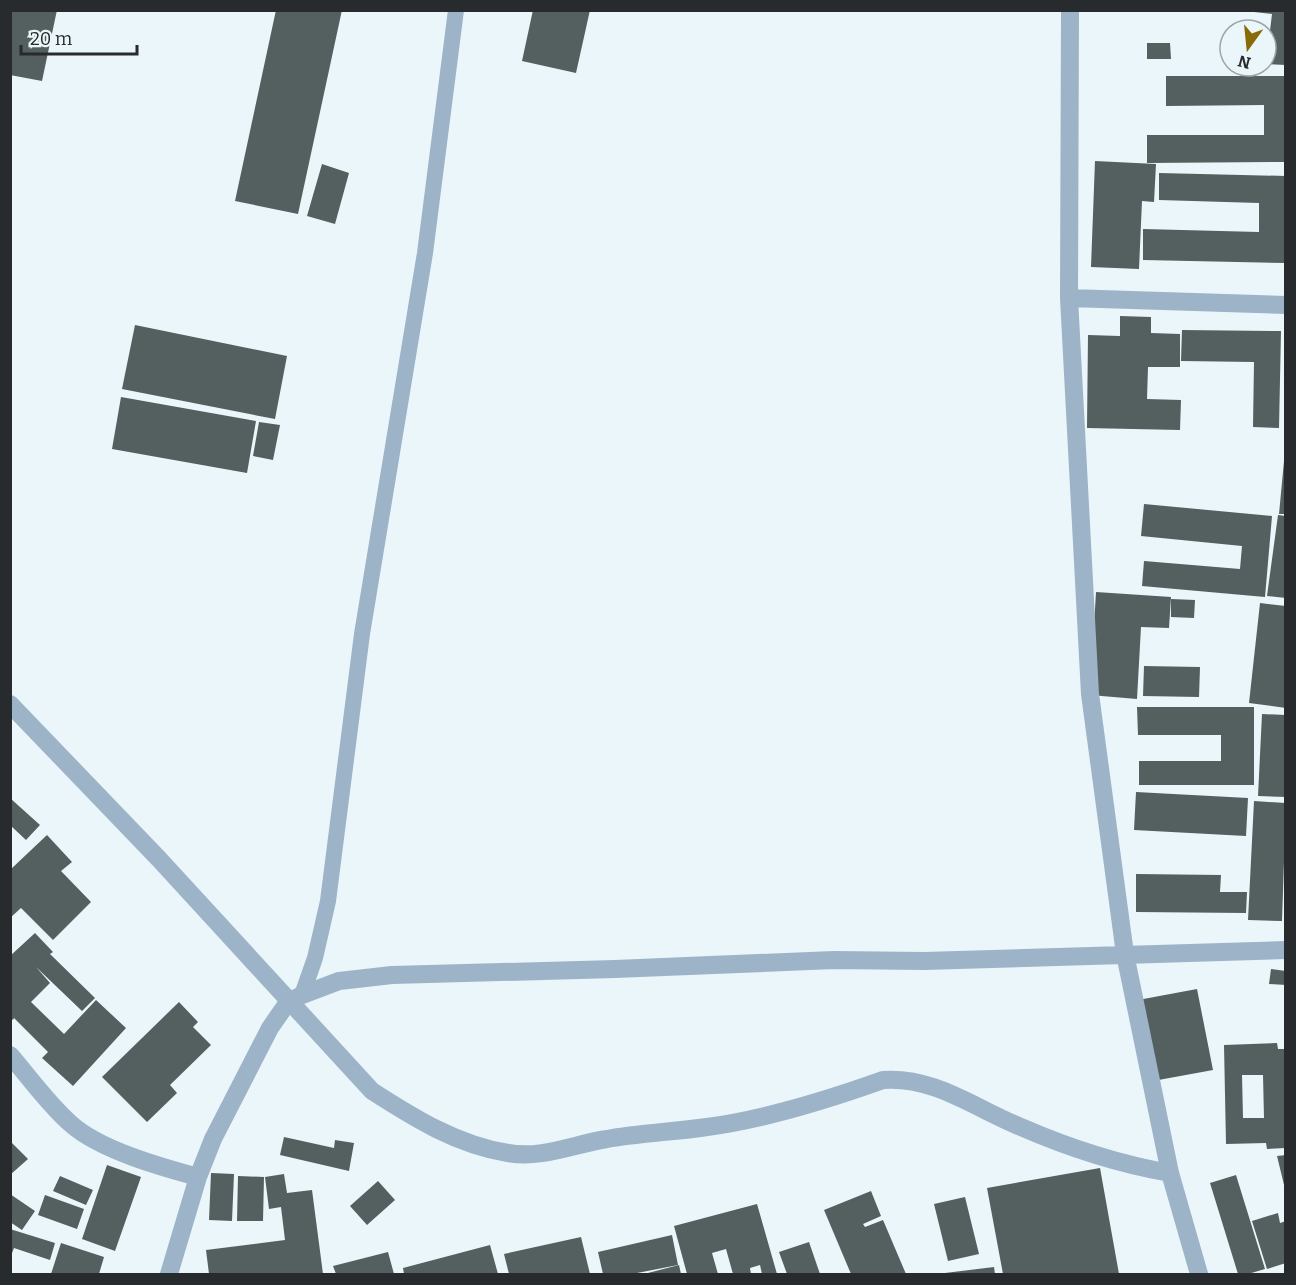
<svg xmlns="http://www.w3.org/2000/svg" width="1296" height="1285" viewBox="0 0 1296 1285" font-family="Bitter,serif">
	<rect width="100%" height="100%" fill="#eaf6fa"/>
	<path fill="#545f5f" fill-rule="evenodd" d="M10 10H57L42 81 10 75Z
		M276 10H342L298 214 235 201Z
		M533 10H590L576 73 522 61Z
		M1254 10H1286V65L1266 64 1272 14 1254 12Z
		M1147 43H1170L1171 59H1147Z
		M1166 76H1286V162L1147 163V135H1264V105L1166 106Z
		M1095 161 1156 164 1154 202 1142 201 1139 269 1091 267Z
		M322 164 349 173 335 224 307 216Z
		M1159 173 1286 176V263L1143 260V229L1259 232V203L1159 200Z
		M1120 316 1151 317V333L1180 334V367H1148L1147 399 1181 400 1180 430 1087 428 1088 335 1120 336Z
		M135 325 287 356 275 419 122 389Z
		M1182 330 1281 331 1279 428 1253 427 1254 362 1181 361Z
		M121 397 256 421 247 473 112 449Z
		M259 422 280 425 273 460 253 456Z
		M1284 461H1286V514H1279Z
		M1144 504 1272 516 1265 597 1142 586 1144 561 1240 569 1242 546 1141 536Z
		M1278 515 1286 516V598L1267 596Z
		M1096 592 1171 597 1169 628 1141 627 1137 699 1090 695Z
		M1171 599 1195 600 1194 618 1171 617Z
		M1260 603 1286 606V708L1249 703Z
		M1144 666 1200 667 1199 697 1143 696Z
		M1137 707H1254V785H1139V761H1221V735H1138Z
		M1262 714 1286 715V797L1258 796Z
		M1136 792 1248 798 1246 836 1134 830Z
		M10 798 40 825 26 840 10 825Z
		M1254 801 1286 803 1282 921 1248 920Z
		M47 835 72 862 61 871 91 902 53 940 21 908 10 918V870Z
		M1136 874 1221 875 1220 892H1247L1246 913 1136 912Z
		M35 933 53 952 50 954 95 998 82 1011 36 967 50 983 31 1002 64 1034 96 1000 126 1028 73 1086 42 1058 48 1052 14 1018 13 1020 10 1017V956Z
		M1271 969 1286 971V985L1269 984Z
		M1197 989 1213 1070 1153 1081 1138 1000Z
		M179 1002 198 1022 193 1027 211 1045 170 1085 177 1093 147 1122 102 1077Z
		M1277 1043 1278 1049H1286V1148L1267 1149 1266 1143 1226 1144 1224 1045ZM1242 1075H1263L1264 1118H1243Z
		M284 1137 334 1148 335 1140 354 1143 349 1171 280 1155Z
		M10 1141 28 1159 10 1175Z
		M1286 1155V1189H1285L1277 1156Z
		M107 1165 141 1177 115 1251 82 1239Z
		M1100 1168 1119 1274H1003L987 1188Z
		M211 1173 234 1174 232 1221 209 1220Z
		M284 1174 287 1193 312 1190 323 1274H209L206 1250 285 1240 281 1207 269 1209 265 1177Z
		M1236 1175 1265 1269 1248 1274H1238L1210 1183Z
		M60 1176 93 1190 86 1205 53 1191Z
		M238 1176 264 1177 263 1221H237Z
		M378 1181 395 1200 367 1225 350 1206Z
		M871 1191 881 1216 863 1224 865 1227 883 1220 906 1274H851L824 1210Z
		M10 1194 35 1211 22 1230 10 1222Z
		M45 1195 84 1209 77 1229 38 1215Z
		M965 1197 979 1254 948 1261 934 1204Z
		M757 1204 777 1274H762L760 1265 750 1268 751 1274H733L726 1249 712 1253 718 1274H687L674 1226Z
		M1278 1213 1280 1223 1286 1221V1263L1267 1269 1252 1221Z
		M10 1229 55 1243 50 1260 14 1248 10 1258Z
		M672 1235 678 1265 632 1274H603L598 1252Z
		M581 1237 590 1274H509L504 1254Z
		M809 1242 820 1274H787L779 1252Z
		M61 1243 104 1257 99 1274H51Z
		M490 1245 498 1274H404L403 1268Z
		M388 1252 394 1274H336L333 1266Z
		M679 1265 681 1274H644Z
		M994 1267 995 1274H945V1273Z"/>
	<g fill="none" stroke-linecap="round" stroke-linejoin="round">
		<path stroke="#9db3c8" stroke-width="16" d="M302 995 315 958 328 901 362 634 425 253 456 10"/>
		<path stroke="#9db3c8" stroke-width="18" d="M1070 10 1069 298 1090 694 1125 954 1170 1173 1199 1274
			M1069 298 1286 305
			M10 704 159 859 372 1091C414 1118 457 1145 508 1153 542 1159 574 1144 607 1139 640 1133 673 1132 707 1127 767 1119 827 1100 883 1080 934 1076 976 1109 1021 1127 1069 1148 1119 1164 1170 1173
			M10 1055C30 1078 48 1104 71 1124 100 1150 161 1167 198 1177
			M169 1274 198 1177 213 1139 270 1028 288 1002 302 995 339 981 392 975 615 969 834 960 924 961 1286 950"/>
	</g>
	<rect width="1296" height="1285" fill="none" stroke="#272b2d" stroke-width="24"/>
	<g transform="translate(1248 48) rotate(195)"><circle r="28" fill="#eaf6fa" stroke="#9ca5a8" stroke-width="1.5"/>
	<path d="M0-4.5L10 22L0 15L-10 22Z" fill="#886a07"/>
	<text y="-9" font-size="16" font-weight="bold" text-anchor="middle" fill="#272b2d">N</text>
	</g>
	<path d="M21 45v9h116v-9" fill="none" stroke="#272b2d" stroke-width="3"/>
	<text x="30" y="45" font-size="18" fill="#272b2d" stroke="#eaf6fa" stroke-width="4.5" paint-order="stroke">20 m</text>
</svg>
